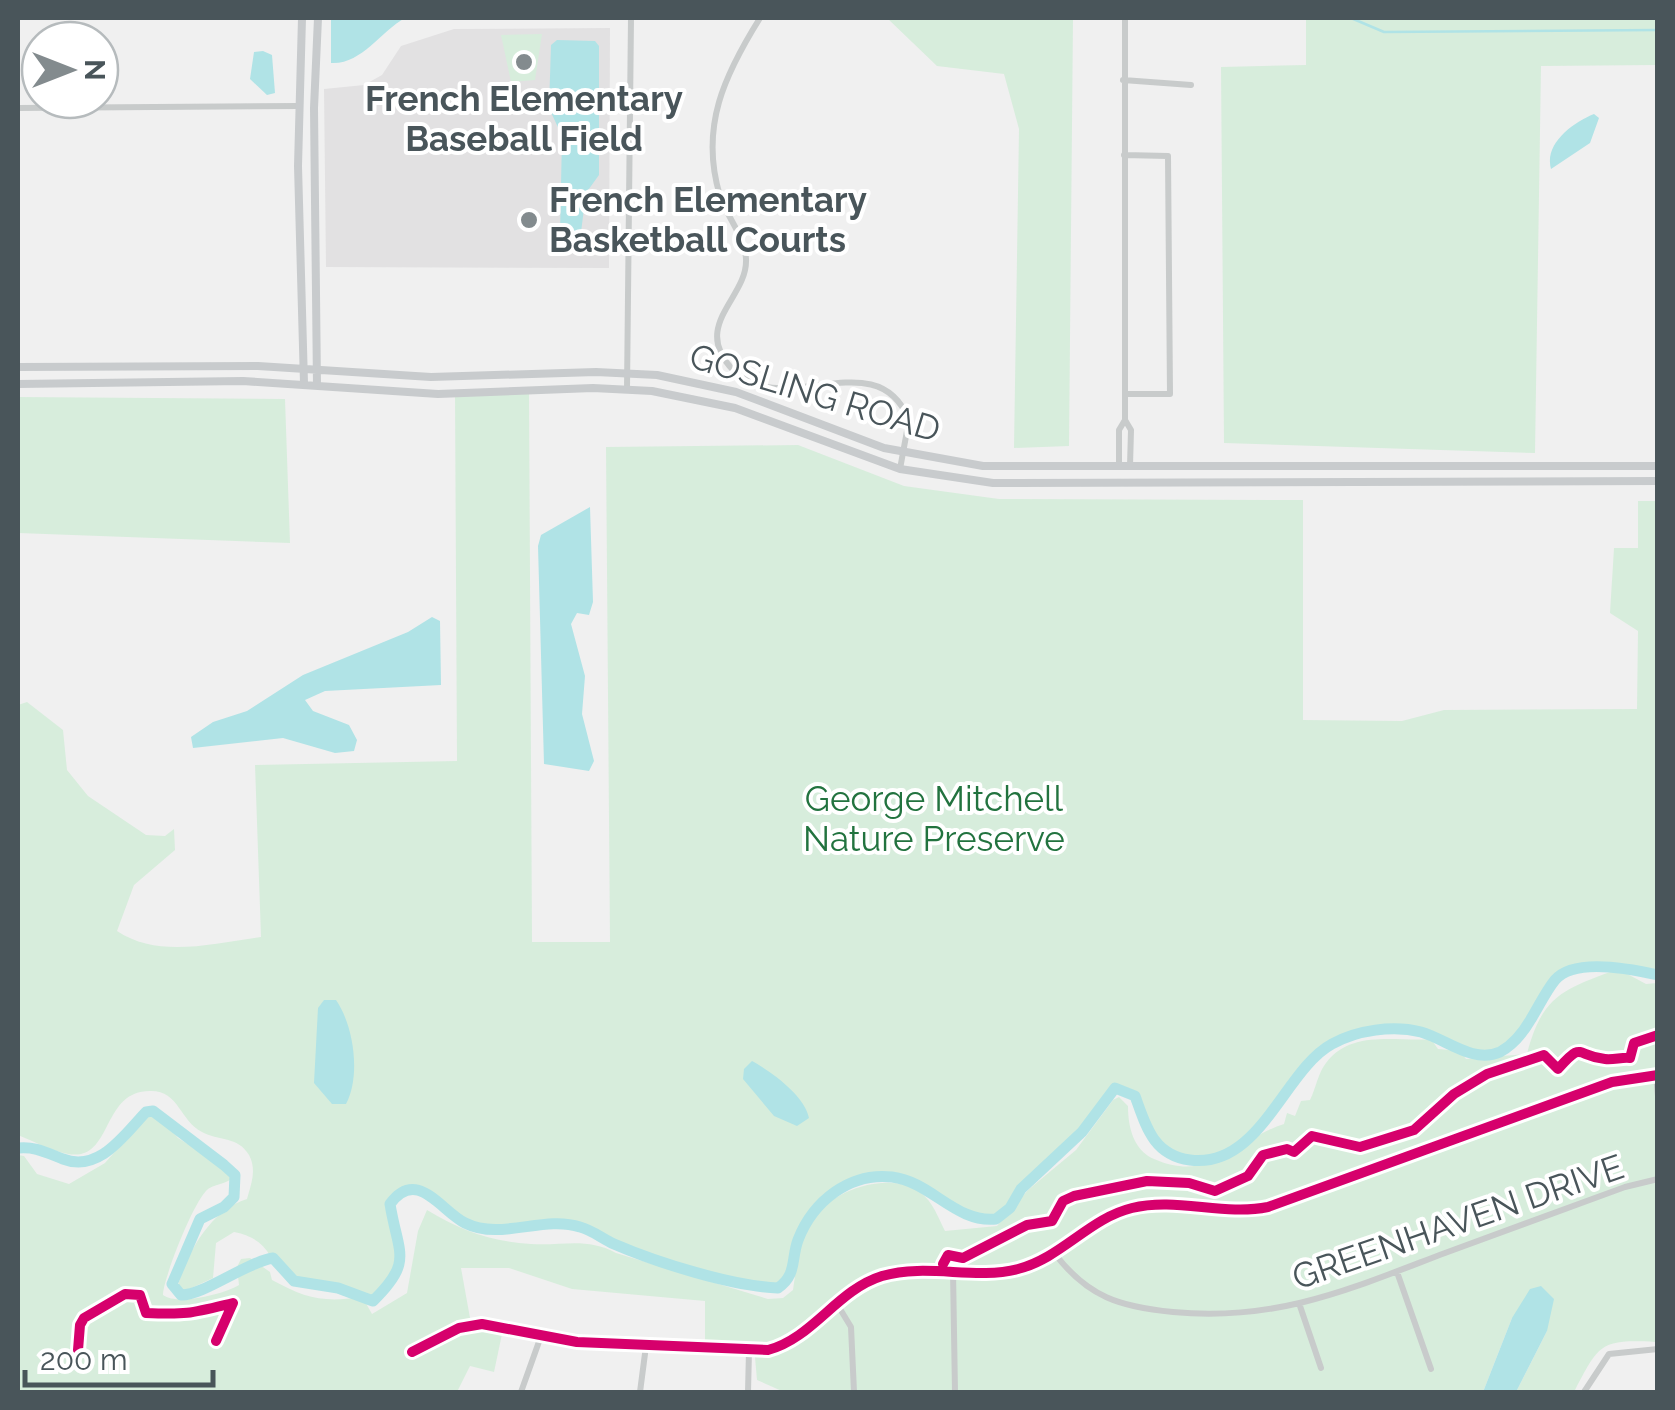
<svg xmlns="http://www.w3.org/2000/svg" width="1675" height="1410" viewBox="0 0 1675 1410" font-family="Raleway,sans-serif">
	<rect width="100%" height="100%" fill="#f0f0f0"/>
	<path fill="#e2e1e2" d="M610 28 609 268 326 267 324 89 364 85 382 75 401 46 454 29Z"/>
	<path fill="#d7eddc" d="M887 18H1073L1069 446 1014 448 1019 129 1004 74 937 66Z
		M1306 18H1657V65L1541 66 1535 453 1224 443 1221 67 1306 65Z
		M542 34 535 80 511 82 501 35Z
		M529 392 532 942H610L606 447 798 445 904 486 999 499 1303 500V720L1402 721 1444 710 1637 709 1638 631 1610 613 1614 548H1638V501H1657V975C1632 969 1574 957 1555 980 1546 991 1539 1007 1531 1019 1524 1031 1513 1045 1500 1052 1473 1064 1446 1039 1421 1032 1394 1025 1364 1030 1339 1041 1286 1063 1262 1169 1190 1160 1153 1155 1146 1126 1135 1096L1115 1088 1082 1132 1021 1189 1010 1208 996 1219C955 1223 932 1182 892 1177 850 1172 813 1201 798 1241 791 1259 797 1275 778 1288 732 1286 658 1263 614 1244 603 1239 592 1230 580 1227 543 1215 501 1241 465 1223 441 1211 417 1167 390 1204 398 1254 414 1261 373 1301L363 1298 372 1314 407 1293 418 1231 427 1210C463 1231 488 1241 531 1244 563 1246 587 1237 616 1253L768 1299 783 1298 793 1290C797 1264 798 1237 815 1216 835 1189 890 1171 920 1192 933 1202 938 1217 945 1231L997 1226 1028 1190 1076 1150 1113 1100 1119 1097 1128 1106C1128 1126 1133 1150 1154 1159 1211 1184 1234 1140 1284 1124L1287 1113 1295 1116 1301 1101 1310 1100C1316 1088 1318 1073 1326 1063 1351 1029 1397 1042 1431 1039L1438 1049 1460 1051 1466 1059 1527 1054C1542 995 1564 989 1618 969L1646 984 1657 983 1655 1342C1599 1339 1599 1345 1574 1392H1516L1547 1331 1512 1318 1483 1392H784L757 1380 754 1346 705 1343V1301L572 1289 509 1268H461L472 1329 502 1334 494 1372 470 1366 457 1392H18V1155L24 1156 37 1174 69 1184 105 1163 146 1116H159L178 1138 233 1172 230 1180C224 1184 213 1185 208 1189 194 1200 163 1279 163 1295 178 1306 224 1294 239 1285L237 1267 241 1259 250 1258 270 1272 272 1280C305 1298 323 1303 361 1297 339 1286 313 1290 291 1280 269 1270 276 1240 234 1232L216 1243 213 1278 185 1291 178 1285C188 1251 212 1209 247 1199 251 1184 257 1170 249 1155 238 1136 218 1141 202 1132 180 1121 179 1091 151 1091 100 1090 114 1162 68 1154 51 1151 33 1141 18 1135V705L27 702 63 730 67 770 88 796 146 835 165 836 174 829 175 850 134 885 117 931C159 959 213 943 261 937L255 765 457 761 455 394Z
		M18 397 285 399 290 543 18 533Z"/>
	<path fill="#b0e3e6" d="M331 18H405C380 32 361 65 331 63Z
		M557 40 595 41 599 46V175L586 193 580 240 560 235 562 136 549 108 551 45Z
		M263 51 272 55 275 93 267 95 250 79 254 52Z
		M1594 114 1599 118 1590 143 1551 169C1544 144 1572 123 1594 114Z
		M590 507 593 602 589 615 577 613 571 624 585 676 582 714 594 761 589 771 544 764 538 546 541 535Z
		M432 617 440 621 441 685 325 691 305 700 313 711 349 725 357 740 354 751 335 753 283 738 193 748 191 737 213 722 247 711 303 675 408 632Z
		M324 1000H336C354 1026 361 1076 346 1104H332L314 1083 318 1008Z
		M752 1061C772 1072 805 1096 809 1118L797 1126 774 1116 743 1079 744 1069Z
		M1541 1286 1554 1299 1547 1331 1516 1392H1483L1512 1318 1530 1289Z"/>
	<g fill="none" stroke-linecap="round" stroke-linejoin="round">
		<path stroke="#b0e3e6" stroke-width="2.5" d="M1351 18 1384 32 1658 30"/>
		<path stroke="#b0e3e6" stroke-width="11" d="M18 1148C35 1146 47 1153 63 1159 99 1173 124 1135 146 1112L153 1111 224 1165 235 1175 234 1197 224 1207 200 1219 172 1284 181 1295C202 1296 247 1262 273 1258L294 1281 338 1288 373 1301C414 1261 398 1254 390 1204 417 1167 441 1211 465 1223 501 1241 543 1215 580 1227 592 1230 603 1239 614 1244 658 1263 732 1286 778 1288 797 1275 791 1259 798 1240 813 1201 850 1172 892 1177 932 1182 955 1223 996 1219L1010 1208 1021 1189 1082 1132 1115 1088 1135 1096C1146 1126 1153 1155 1190 1160 1260 1169 1284 1070 1332 1044 1357 1030 1393 1025 1421 1032 1446 1039 1473 1064 1500 1052 1513 1045 1524 1031 1531 1019 1539 1006 1546 991 1555 980 1574 957 1632 969 1658 975"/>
		<path stroke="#c8cbcb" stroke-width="6" d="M760 18C725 74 699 127 720 196 727 217 745 237 746 259 748 298 690 325 733 370 783 421 877 340 909 420L900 469
			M1125 18V420
			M1123 80 1191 85
			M18 108 298 106
			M1124 155 1168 156 1170 394H1125
			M627 389 631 18
			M1119 466V430L1125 420 1131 430 1130 466
			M1656 1075 1658 1096
			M1055 1254C1088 1297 1120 1307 1173 1312 1277 1322 1350 1289 1445 1253 1505 1231 1565 1209 1625 1187L1658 1179
			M953 1271 955 1392
			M1397 1272 1431 1369
			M837 1304 851 1327 854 1392
			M1300 1306 1321 1368
			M412 1352 459 1328 482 1324 577 1342 768 1350C813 1338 837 1290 882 1276 927 1263 974 1280 1018 1269 1061 1258 1090 1218 1132 1208 1176 1197 1223 1216 1268 1207L1612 1082 1658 1075
			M521 1392 541 1336
			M640 1392 646 1346
			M748 1392 749 1351
			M1584 1392 1609 1354 1658 1349"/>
		<path stroke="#c8cbcd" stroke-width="8" d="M302 18 298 166 304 383
			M18 367 258 366 431 377 596 372 657 375 736 392 884 448 983 466H1658
			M18 384 243 381 438 394 593 388 652 391 735 408 900 469 993 483 1658 481
			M317 386 314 108 318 18"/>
		<g stroke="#fff" stroke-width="16">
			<path id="cycleway" d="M943 1264 948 1255 963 1258 1027 1225 1052 1221 1063 1201 1074 1196 1147 1181 1189 1183 1215 1191 1248 1176 1263 1155 1287 1149 1294 1152 1312 1136 1360 1147 1414 1130 1454 1094 1487 1074 1544 1055 1558 1069C1584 1040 1575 1056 1605 1059 1614 1060 1622 1057 1630 1058L1634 1043 1658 1035
				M78 1350 80 1325 84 1318 125 1294 140 1295 146 1313C188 1315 192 1313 233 1303L216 1341
				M412 1352 459 1328 482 1324 577 1342 768 1350C813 1338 837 1290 882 1276 927 1263 974 1280 1018 1269 1061 1258 1090 1218 1132 1208 1176 1197 1223 1216 1268 1207L1612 1082 1658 1075"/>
		</g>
		<use href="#cycleway" stroke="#d6006c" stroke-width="10"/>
	</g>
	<g fill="#838b8e" stroke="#fff" stroke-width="4">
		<circle cx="524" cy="62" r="10"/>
		<circle cx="529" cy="220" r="10"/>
	</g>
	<g text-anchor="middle" stroke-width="8" stroke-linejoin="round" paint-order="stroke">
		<g font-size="35" font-weight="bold" fill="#49555a" stroke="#fff">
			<text x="524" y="111">French Elementary<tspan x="524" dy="40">Baseball Field</tspan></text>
			<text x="549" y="212" text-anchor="start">French Elementary<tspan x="549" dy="40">Basketball Courts</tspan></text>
		</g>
		<g font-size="35" fill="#49555a" stroke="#fff">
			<text transform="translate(815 393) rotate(17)" y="12">GOSLING ROAD</text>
			<text transform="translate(1458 1222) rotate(-19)" y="12">GREENHAVEN DRIVE</text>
		</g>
		<g font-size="35" fill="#22733f" stroke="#fff">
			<text x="934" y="811">George Mitchell<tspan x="934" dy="40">Nature Preserve</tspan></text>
		</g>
	</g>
	<rect width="1675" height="1410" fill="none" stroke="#49555a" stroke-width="40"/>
	<g transform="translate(70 70) rotate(90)"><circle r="48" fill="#ffffff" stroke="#b6bbbd" stroke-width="2.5"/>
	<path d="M0-8L18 38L0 25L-18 38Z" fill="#838b8e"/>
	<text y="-15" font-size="28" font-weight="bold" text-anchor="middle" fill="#49555a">N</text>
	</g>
	<path d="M25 1370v15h188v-15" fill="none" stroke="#49555a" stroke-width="5"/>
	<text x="40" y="1370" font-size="30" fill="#49555a" stroke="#ffffff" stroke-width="8" paint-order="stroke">200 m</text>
</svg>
